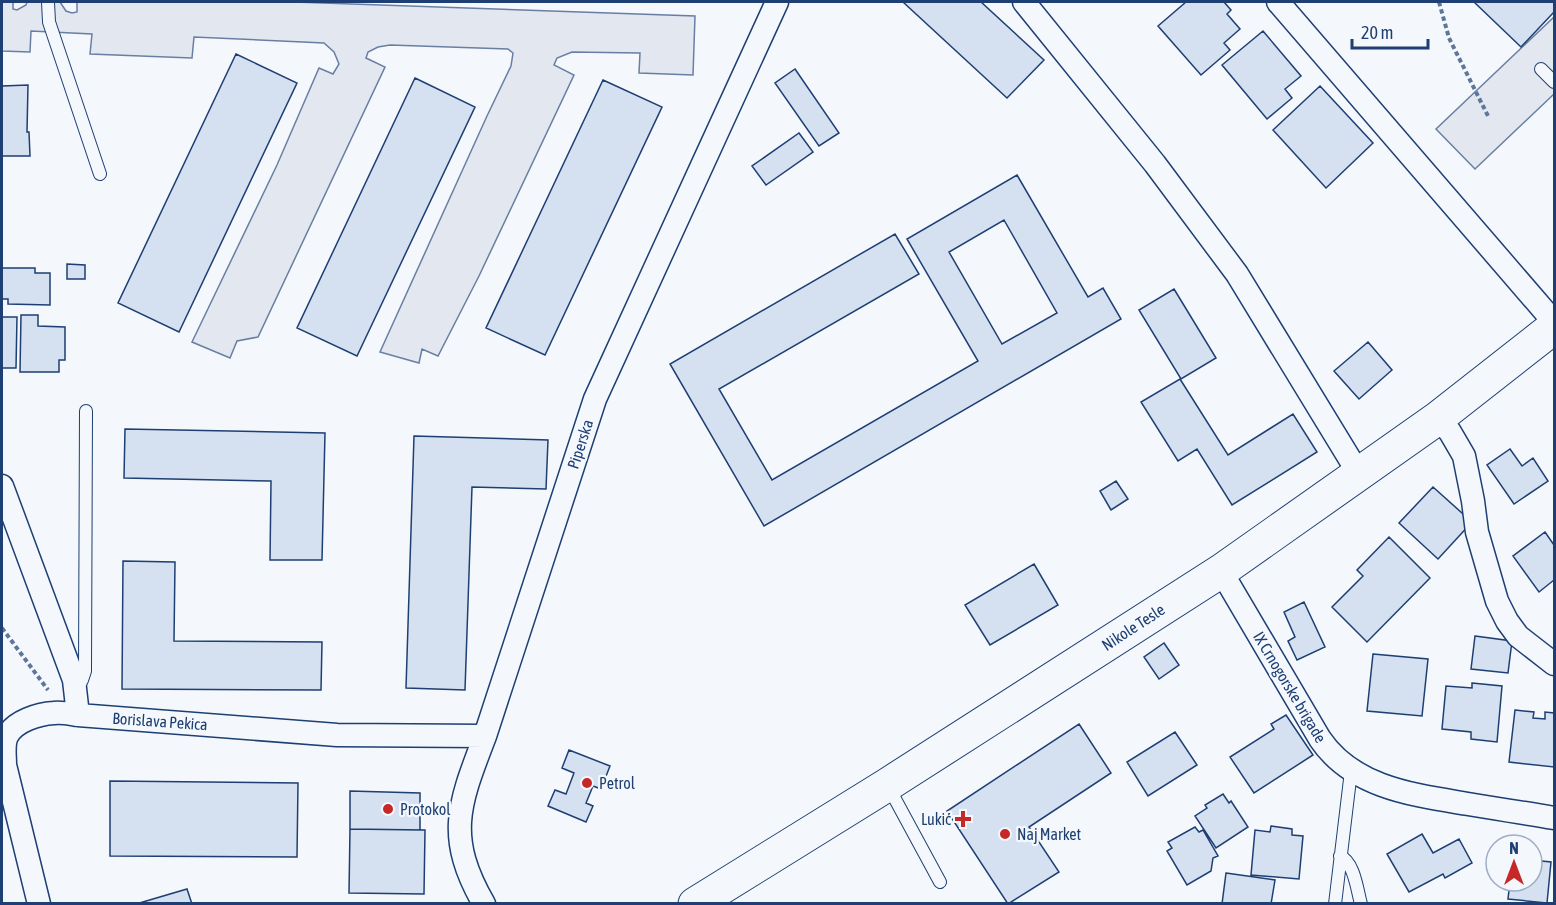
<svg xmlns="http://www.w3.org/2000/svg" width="1556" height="905" viewBox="0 0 1556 905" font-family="'Asap Condensed',sans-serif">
	<rect width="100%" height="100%" fill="#f4f7fb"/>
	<path fill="#e3e8f0" stroke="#687fa3" stroke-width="1.5" d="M2 2H13V9L17 10 26 5 27 2H60L66 11 72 13 77 12V2H294L695 16 693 75 639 73 640 53 572 52 557 58 554 65 574 75 479 276 438 356 422 349 419 363 380 352 487 116 511 66 513 53 508 49 390 45 378 47 368 52 366 58 385 67 258 337 237 341 230 358 192 342 277 165 319 68 333 74 339 64 334 52 324 43 194 37 192 58 90 54 92 34 31 31 30 52 2 51Z
		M1554 17V94L1475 169 1436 129Z"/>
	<path fill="#d5e0f0" stroke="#1d3f73" stroke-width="1.5" fill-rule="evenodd" d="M903 2H981L1044 60 1007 98Z
		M1186 2H1224L1231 10 1227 14 1240 29 1224 43 1230 50 1201 75 1158 26Z
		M1474 2H1554V12L1521 47Z
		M1263 31 1301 76 1285 89 1292 98 1267 119 1222 65Z
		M236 54 297 83 179 332 118 303Z
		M795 69 839 133 819 146 775 83Z
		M415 78 475 107 357 356 297 328Z
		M603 80 662 107 545 355 486 328Z
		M28 85 27 132H29L30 156H2V86Z
		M1320 86 1373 143 1326 188 1273 130Z
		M799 133 813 152 766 185 752 166Z
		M1017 175 1088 297 1103 288 1121 319 764 526 670 364 895 234 919 274 719 389 772 480 978 361 907 239ZM1004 220 1057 313 1002 344 949 252Z
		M67 264 85 265V279H67Z
		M2 268H35V273H50V305L8 304V299H2Z
		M1174 289 1216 358 1181 379 1139 310Z
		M21 315H38V326L65 327V360H59V372H20Z
		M2 317H17L16 368H2Z
		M1368 342 1392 370 1359 399 1334 371Z
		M1180 379 1228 455 1293 414 1317 452 1232 505 1197 449 1178 461 1141 402Z
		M125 429 325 433 322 560H270L271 481 124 478Z
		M414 436 548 440 546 489 472 487 465 690 406 688Z
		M1510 449 1522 466 1533 458 1548 481 1514 504 1487 465Z
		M1116 481 1128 499 1111 510 1100 491Z
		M1433 487 1472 522 1438 559 1399 523Z
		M1545 532 1554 545V580L1539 592 1513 556Z
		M1389 537 1430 578 1367 642 1332 607 1363 576 1357 570Z
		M123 561 175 562 174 641 322 642 321 690 122 689Z
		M1034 564 1058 605 990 645 965 605Z
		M1304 602 1325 647 1297 660 1288 641 1295 637 1284 612Z
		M1475 636 1512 641 1508 673 1471 669Z
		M1164 643 1179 665 1159 679 1144 657Z
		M1373 654 1428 659 1422 716 1367 711Z
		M1472 683 1502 686 1497 742 1471 739V732L1442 729 1446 686 1472 688Z
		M1515 710 1534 712 1533 718 1545 719V712L1554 713V767L1509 762Z
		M1286 715 1313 755 1254 793 1230 757 1274 729 1271 724Z
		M1079 724 1111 773 1029 827 1059 872 1008 904 947 811Z
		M1175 732 1197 765 1148 796 1127 762Z
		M569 750 610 766 601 789 593 786 586 803 593 806 586 822 548 806 555 790 566 794 574 773 562 768Z
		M110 781 298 783 297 857 110 856Z
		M350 791 420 793V830L350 829Z
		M1223 794 1229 803 1231 801 1248 827 1216 848 1195 816 1207 808 1205 805Z
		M1271 826 1292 829V835L1303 836 1299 879 1251 875 1255 830 1270 832Z
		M1195 827 1199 832 1203 830 1218 856 1213 858 1211 871 1187 885 1167 851 1172 848 1168 842Z
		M350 829 425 830 424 894 349 893Z
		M1422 834 1433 853 1459 839 1472 863 1445 878 1443 874 1409 892 1387 854Z
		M1532 860 1551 862 1547 903 1508 899 1510 881H1532Z
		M1226 873 1275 880 1271 904H1222Z
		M187 889 192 904H136Z"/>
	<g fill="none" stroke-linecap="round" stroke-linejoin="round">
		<g stroke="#1d3f73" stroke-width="14">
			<path id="lane" d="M48 2 49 22 100 174
				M1541 69 1554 82
				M77 689 82 680 85 671 86 411
				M888 786 940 882
				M1340 856C1354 862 1357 889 1361 904
				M1335 904 1351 771"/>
		</g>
		<g stroke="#1d3f73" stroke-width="25">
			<path id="street" d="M1024 2 1155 164 1237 274 1359 474
				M1278 2 1554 322
				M1438 418 1450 432 1464 456 1473 501 1477 532 1497 601 1507 621 1518 636 1554 664
				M2 486 74 680 78 715 337 735 485 736
				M1221 571 1320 739C1353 788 1414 795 1468 804 1497 809 1526 813 1554 818
				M39 904 5 765C5 755 3 744 7 736 15 721 38 714 54 713 62 712 71 714 78 715
				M484 904C445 836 459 804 485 736L595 399 777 2"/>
		</g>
		<g stroke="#1d3f73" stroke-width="35">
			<path id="secondary" d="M695 904 887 785 1221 571 1438 418 1554 327"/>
		</g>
		<path stroke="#5e769c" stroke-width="4" stroke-dasharray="4.5 3" stroke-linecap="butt" d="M1439 2 1449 38 1489 118
			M2 628 48 690"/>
		<use href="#lane" stroke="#f4f7fb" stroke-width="12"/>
		<use href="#street" stroke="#f4f7fb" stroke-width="22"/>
		<use href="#secondary" stroke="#f4f7fb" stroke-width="33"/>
	</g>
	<g fill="#c62828" stroke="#f4f7fb" stroke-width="2">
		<circle cx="587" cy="783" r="6"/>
		<circle cx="388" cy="809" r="6"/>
		<path d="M960 810h6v6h6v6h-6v6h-6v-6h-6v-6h6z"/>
		<circle cx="1005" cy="834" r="6"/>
	</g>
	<g text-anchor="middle" stroke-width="4.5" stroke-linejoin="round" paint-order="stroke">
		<g font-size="16" fill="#1d3f73" stroke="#f4f7fb">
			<text transform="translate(580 444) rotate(-72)" y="6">Piperska</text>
			<text transform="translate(1133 627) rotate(-33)" y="6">Nikole Tesle</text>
			<text transform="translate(1290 687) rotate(59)" y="6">IX Crnogorske brigade</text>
			<text transform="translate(160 721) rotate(4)" y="6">Borislava Pekica</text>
		</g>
		<g font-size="16" fill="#1d3f73" stroke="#f4f7fb" text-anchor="start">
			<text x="599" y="789">Petrol</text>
			<text x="400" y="815">Protokol</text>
			<text x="951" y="825" text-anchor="end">Lukić</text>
			<text x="1017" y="840">Naj Market</text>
		</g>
	</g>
	<rect width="1556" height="905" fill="none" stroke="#1d3f73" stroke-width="6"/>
	<g transform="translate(1514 863)"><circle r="28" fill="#f4f7fb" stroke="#9eadc5" stroke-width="1.5"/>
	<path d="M0-4.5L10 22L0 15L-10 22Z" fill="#c62828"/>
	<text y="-9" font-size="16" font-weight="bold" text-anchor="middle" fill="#1d3f73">N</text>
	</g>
	<path d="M1352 39v9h76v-9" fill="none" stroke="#1d3f73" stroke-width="3"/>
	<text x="1361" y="39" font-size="18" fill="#1d3f73" stroke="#f4f7fb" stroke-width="4.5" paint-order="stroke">20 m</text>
</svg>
